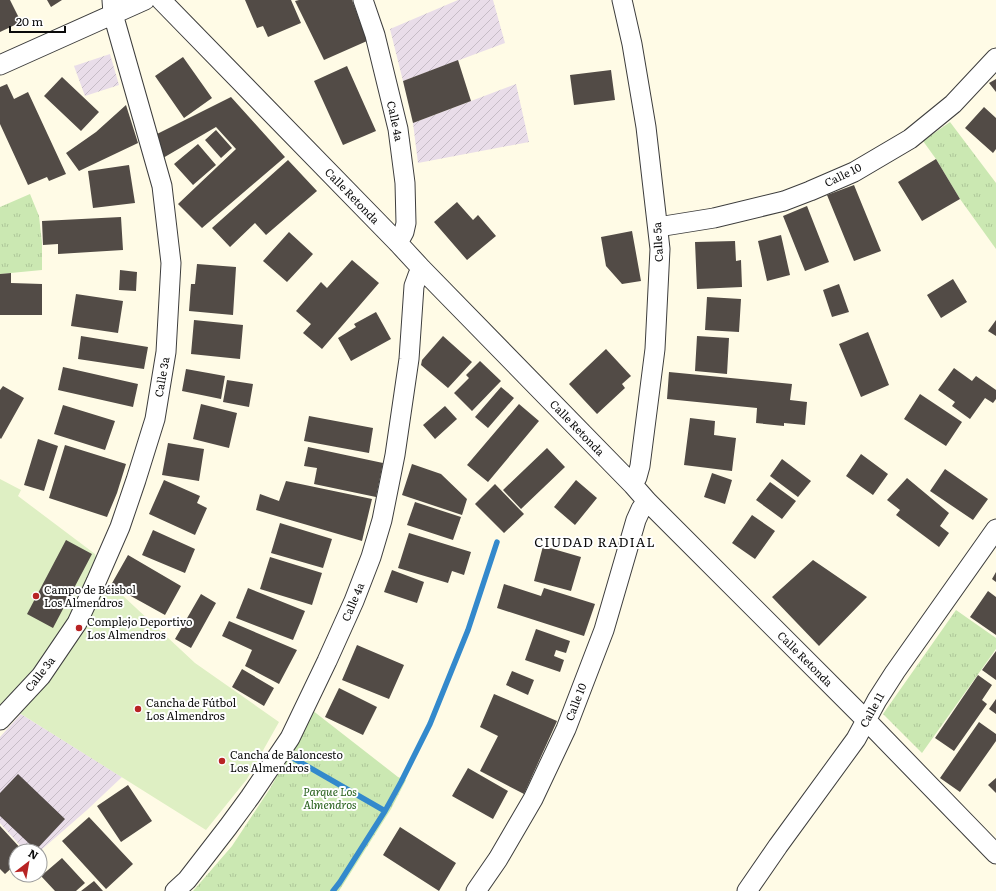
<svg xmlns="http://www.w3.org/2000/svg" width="996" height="891" viewBox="0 0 996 891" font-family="Literata,serif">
	<defs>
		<pattern id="industrial-furrows" width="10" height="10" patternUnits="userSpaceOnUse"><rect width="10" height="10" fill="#e9dde9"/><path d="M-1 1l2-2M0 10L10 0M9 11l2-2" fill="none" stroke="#c6bcc6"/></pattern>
		<pattern id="grass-tufts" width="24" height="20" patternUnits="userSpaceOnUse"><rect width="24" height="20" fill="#cbe8b2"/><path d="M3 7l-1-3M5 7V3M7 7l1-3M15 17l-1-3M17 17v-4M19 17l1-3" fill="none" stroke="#adc698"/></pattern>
	</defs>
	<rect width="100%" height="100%" fill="#fffbe6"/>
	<path fill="url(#industrial-furrows)" d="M458 0H493L505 43 403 81 390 29Z
		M110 54 119 85 85 96 74 66Z
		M516 84 529 142 418 163 413 123Z
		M21 714 122 777 87 810 40 851H25L0 823V737Z"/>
	<path fill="url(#grass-tufts)" d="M950 122 996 183V249L960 199 936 159 923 141Z
		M30 194 39 216 42 243V270L0 274V207Z
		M956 610 996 638V649L922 753 883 714Z
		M312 710 398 777 406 780 391 809 339 891H193L232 846 271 787Z"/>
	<path fill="#deefc3" d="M0 479 21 490 18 496 95 554 105 585 121 594 195 663 279 722 247 779 206 830 21 714 0 717Z"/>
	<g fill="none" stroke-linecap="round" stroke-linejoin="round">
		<path stroke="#3389cc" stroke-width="5.5" d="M293 758 385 811 340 882 333 891
			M385 811 401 782 430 724 468 630 497 542"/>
	</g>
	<path fill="#524b46" d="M0 0H10L21 22 0 32Z
		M47 0H62L51 7Z
		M245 0H291L301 23 268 37 263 26 257 28Z
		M299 0H352L367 41 324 60 295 1Z
		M183 57 212 98 184 118 155 76Z
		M458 60 471 101 413 123 403 81Z
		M347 66 376 131 343 145 314 81Z
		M611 70 615 100 574 105 570 75Z
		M62 77 99 112 81 131 44 96Z
		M996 79V92L989 83Z
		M7 84 14 99 28 92 66 174 49 181 47 177 28 185 0 124V87Z
		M231 97 285 157 202 228 178 204 236 149 216 127 163 158 157 134Z
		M126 105 138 143 79 171 66 153 96 132Z
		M984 107 996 118V149L993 153 965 128Z
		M216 130 232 148 221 158 205 140Z
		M198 144 216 165 193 185 174 164Z
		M936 159 960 199 922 221 898 182Z
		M288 160 317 191 266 235 255 223 230 247 212 228Z
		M129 165 135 203 93 208 88 171Z
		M854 185 881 251 854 261 827 195Z
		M457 202 473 220 478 215 496 236 467 260 434 222Z
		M807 206 829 262 805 271 783 216Z
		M121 217 123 250 58 254V244L43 245 42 221Z
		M632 231 641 281 622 284 606 266 601 237Z
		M289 232 313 254 287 282 263 261Z
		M781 235 790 275 767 281 758 241Z
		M735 241 736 261 741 260 742 287 697 289 695 242Z
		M352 260 379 283 322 349 303 333 311 324 296 311 321 282 327 288Z
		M197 264 236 267 233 315 189 311 191 284H195Z
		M120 270 137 272 136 291 119 290Z
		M11 273V283L42 284V315H0V274Z
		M953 279 967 302 941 318 927 295Z
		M839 284 849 312 832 317 823 290Z
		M76 294 123 301 118 333 71 326Z
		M707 297 741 299 739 332 705 330Z
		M376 312 391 339 351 361 338 338 356 327 354 324Z
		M194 320 243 325 240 359 191 354Z
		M996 320V336L988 331Z
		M868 332 889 385 861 397 839 344Z
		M81 336 148 347 144 369 78 359Z
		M443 336 472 362 448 388 421 365 422 360Z
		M697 336 729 338 727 374 695 371Z
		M606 349 631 376 622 384 625 388 597 414 569 384Z
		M480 361 501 381 472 411 454 393 469 378 466 375Z
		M63 367 138 384 133 407 58 390Z
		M954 368 972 381 976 376 996 390V399L993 403 985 398 970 419 952 406 955 402 938 390Z
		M186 369 225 376 221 399 182 391Z
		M669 372 792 384 790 400 807 402 805 425 784 423V426L756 423 757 408 667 399Z
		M227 380 253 384 249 407 223 402Z
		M3 386 24 398 1 439 0 438V390Z
		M501 387 514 398 488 428 475 417Z
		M920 394 962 422 946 446 904 419Z
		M201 404 237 413 229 448 193 439Z
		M519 404 539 421 488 482 467 465Z
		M63 405 115 421 105 450 54 434Z
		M445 406 457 419 435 439 423 425Z
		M309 416 373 428 369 453 304 441Z
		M690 418 715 421 714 435 736 438 732 471 684 465Z
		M38 439 58 446 44 491 24 485Z
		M168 443 204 449 199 481 162 475Z
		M65 445 126 464 117 493 107 517 49 498Z
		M308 447 383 463 376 497 314 484 317 468 304 466Z
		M547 448 565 467 521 509 503 490Z
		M861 454 888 474 873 495 846 476Z
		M782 459 811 481 798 497 770 476Z
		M412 464 441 474 467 499 462 515 402 495Z
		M945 469 988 499 973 520 930 491Z
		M712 473 732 480 725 504 704 497Z
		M907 478 949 513 940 526 949 533 939 547 896 515 900 510 887 500Z
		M164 480 200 496 197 503 207 508 195 535 149 514Z
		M576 480 597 498 575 525 554 507Z
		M286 481 372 499 362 541 256 510 260 494 279 501Z
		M770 482 796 501 782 519 756 500Z
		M495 484 524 514 504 533 475 504Z
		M415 502 461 517 453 540 407 525Z
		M752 515 775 531 755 559 732 543Z
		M280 523 332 539 323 568 271 553Z
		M153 530 195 549 185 573 142 555Z
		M409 533 471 552 464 575 452 571 448 583 398 568Z
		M66 540 92 554 53 628 27 614Z
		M543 546 581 557 571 591 534 581Z
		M128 555 181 586 165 615 111 585Z
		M270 557 322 573 312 605 260 589Z
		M813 560 867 597 819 646 772 597Z
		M392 570 424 582 417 603 384 592Z
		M996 572V582L992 579Z
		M504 584 541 596 544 588 595 604 584 636 497 608Z
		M248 588 305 611 293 640 236 618Z
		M988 591 996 597V635L970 617Z
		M201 594 216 603 191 648 175 639Z
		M229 621 297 650 279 684 245 666 252 650 222 636Z
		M536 629 570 641 566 653 556 650 554 656 564 660 560 672 525 660Z
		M357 645 404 665 389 699 342 680Z
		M996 651V680L982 670Z
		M242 669 274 688 264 706 232 687Z
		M512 671 534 680 528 695 506 685Z
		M978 675 992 685 982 700 987 704 954 751 935 738Z
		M339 688 377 707 363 735 325 717Z
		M494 694 557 721 524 794 480 771 498 736 480 727Z
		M996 699V714L989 709Z
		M979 722 996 734V741L960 792 940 778Z
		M468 768 508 791 493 819 452 796Z
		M18 774 65 819 36 850 0 816V793Z
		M996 778V793L988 785Z
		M128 785 152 821 121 842 97 806Z
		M89 817 133 864 106 889 62 841Z
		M0 826 23 851H16V864L5 874 0 869Z
		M400 827 456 863 439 891 383 855Z
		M62 858 85 883 76 891H55L41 876Z
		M94 881 103 891H81Z"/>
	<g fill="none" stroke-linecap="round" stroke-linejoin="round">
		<g stroke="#3d3d3d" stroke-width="21">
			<path id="street" d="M161 0 398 243 422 269 633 485 647 501 866 720 996 854
				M363 0 375 35 398 129 405 183 406 223 404 232 398 243
				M622 0 632 44 646 127 660 249 655 349 640 466 637 477 633 485
				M0 65 145 0
				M658 227 714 218 784 201 810 191 854 172 910 139 953 104 996 58
				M0 720 41 676 77 623 96 582 120 527 136 480 155 419 166 352 171 263 162 186 113 14 112 0
				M175 891 187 880 228 827 250 797 290 738 327 661 354 601 371 557 382 520 395 455 409 359 414 286 418 275 422 269
				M476 891 498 859 533 799 566 729 604 630 636 520 641 509 647 501
				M747 891 778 846 856 739 877 700 895 672 996 529"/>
		</g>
		<use href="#street" stroke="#fff" stroke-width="19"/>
	</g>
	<g fill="#b82324" stroke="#fff" stroke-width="1.5">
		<circle cx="36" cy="596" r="4"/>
		<circle cx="79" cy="628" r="4"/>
		<circle cx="138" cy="709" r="4"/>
		<circle cx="222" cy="761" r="4"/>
	</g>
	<g text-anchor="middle" stroke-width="4" stroke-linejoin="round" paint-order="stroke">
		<g font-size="11" fill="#0a0a0a" stroke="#fff">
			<text transform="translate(395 121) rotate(78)" y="4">Calle 4a</text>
			<text transform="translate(843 175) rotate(-26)" y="4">Calle 10</text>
			<text transform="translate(352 196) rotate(46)" y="4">Calle Retonda</text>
			<text transform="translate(658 242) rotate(-93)" y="4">Calle 5a</text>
			<text transform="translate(162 377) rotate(-80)" y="4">Calle 3a</text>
			<text transform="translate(577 428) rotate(46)" y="4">Calle Retonda</text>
			<text transform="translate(353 602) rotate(-67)" y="4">Calle 4a</text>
			<text transform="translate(805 659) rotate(45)" y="4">Calle Retonda</text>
			<text transform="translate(40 674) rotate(-52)" y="4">Calle 3a</text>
			<text transform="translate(576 702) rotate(-69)" y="4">Calle 10</text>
			<text transform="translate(872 710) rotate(-61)" y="4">Calle 11</text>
		</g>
		<g font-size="11" fill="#0a0a0a" stroke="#fff" text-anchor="start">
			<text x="44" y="594">Campo de Béisbol<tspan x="44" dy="13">Los Almendros</tspan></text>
			<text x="87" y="626">Complejo Deportivo<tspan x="87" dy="13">Los Almendros</tspan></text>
			<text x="146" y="707">Cancha de Fútbol<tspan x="146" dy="13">Los Almendros</tspan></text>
			<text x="230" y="759">Cancha de Baloncesto<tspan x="230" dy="13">Los Almendros</tspan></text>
		</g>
		<g font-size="11" font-style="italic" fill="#27601c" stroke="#fff">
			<text x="330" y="796">Parque Los<tspan x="330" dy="13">Almendros</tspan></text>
		</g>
		<g font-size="13" letter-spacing="1" fill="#0a0a0a" stroke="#fff">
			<text x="595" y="547">CIUDAD RADIAL</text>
		</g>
	</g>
	<g transform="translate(28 863) rotate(31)"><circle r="19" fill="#ffffff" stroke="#9d9d9d"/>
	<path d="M0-3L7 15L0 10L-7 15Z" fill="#b82324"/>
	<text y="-6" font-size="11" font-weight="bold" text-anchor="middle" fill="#0a0a0a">N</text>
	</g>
	<path d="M10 26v6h55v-6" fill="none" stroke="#0a0a0a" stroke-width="2"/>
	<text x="16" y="26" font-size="12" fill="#0a0a0a" stroke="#ffffff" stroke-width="3" paint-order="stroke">20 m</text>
</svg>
